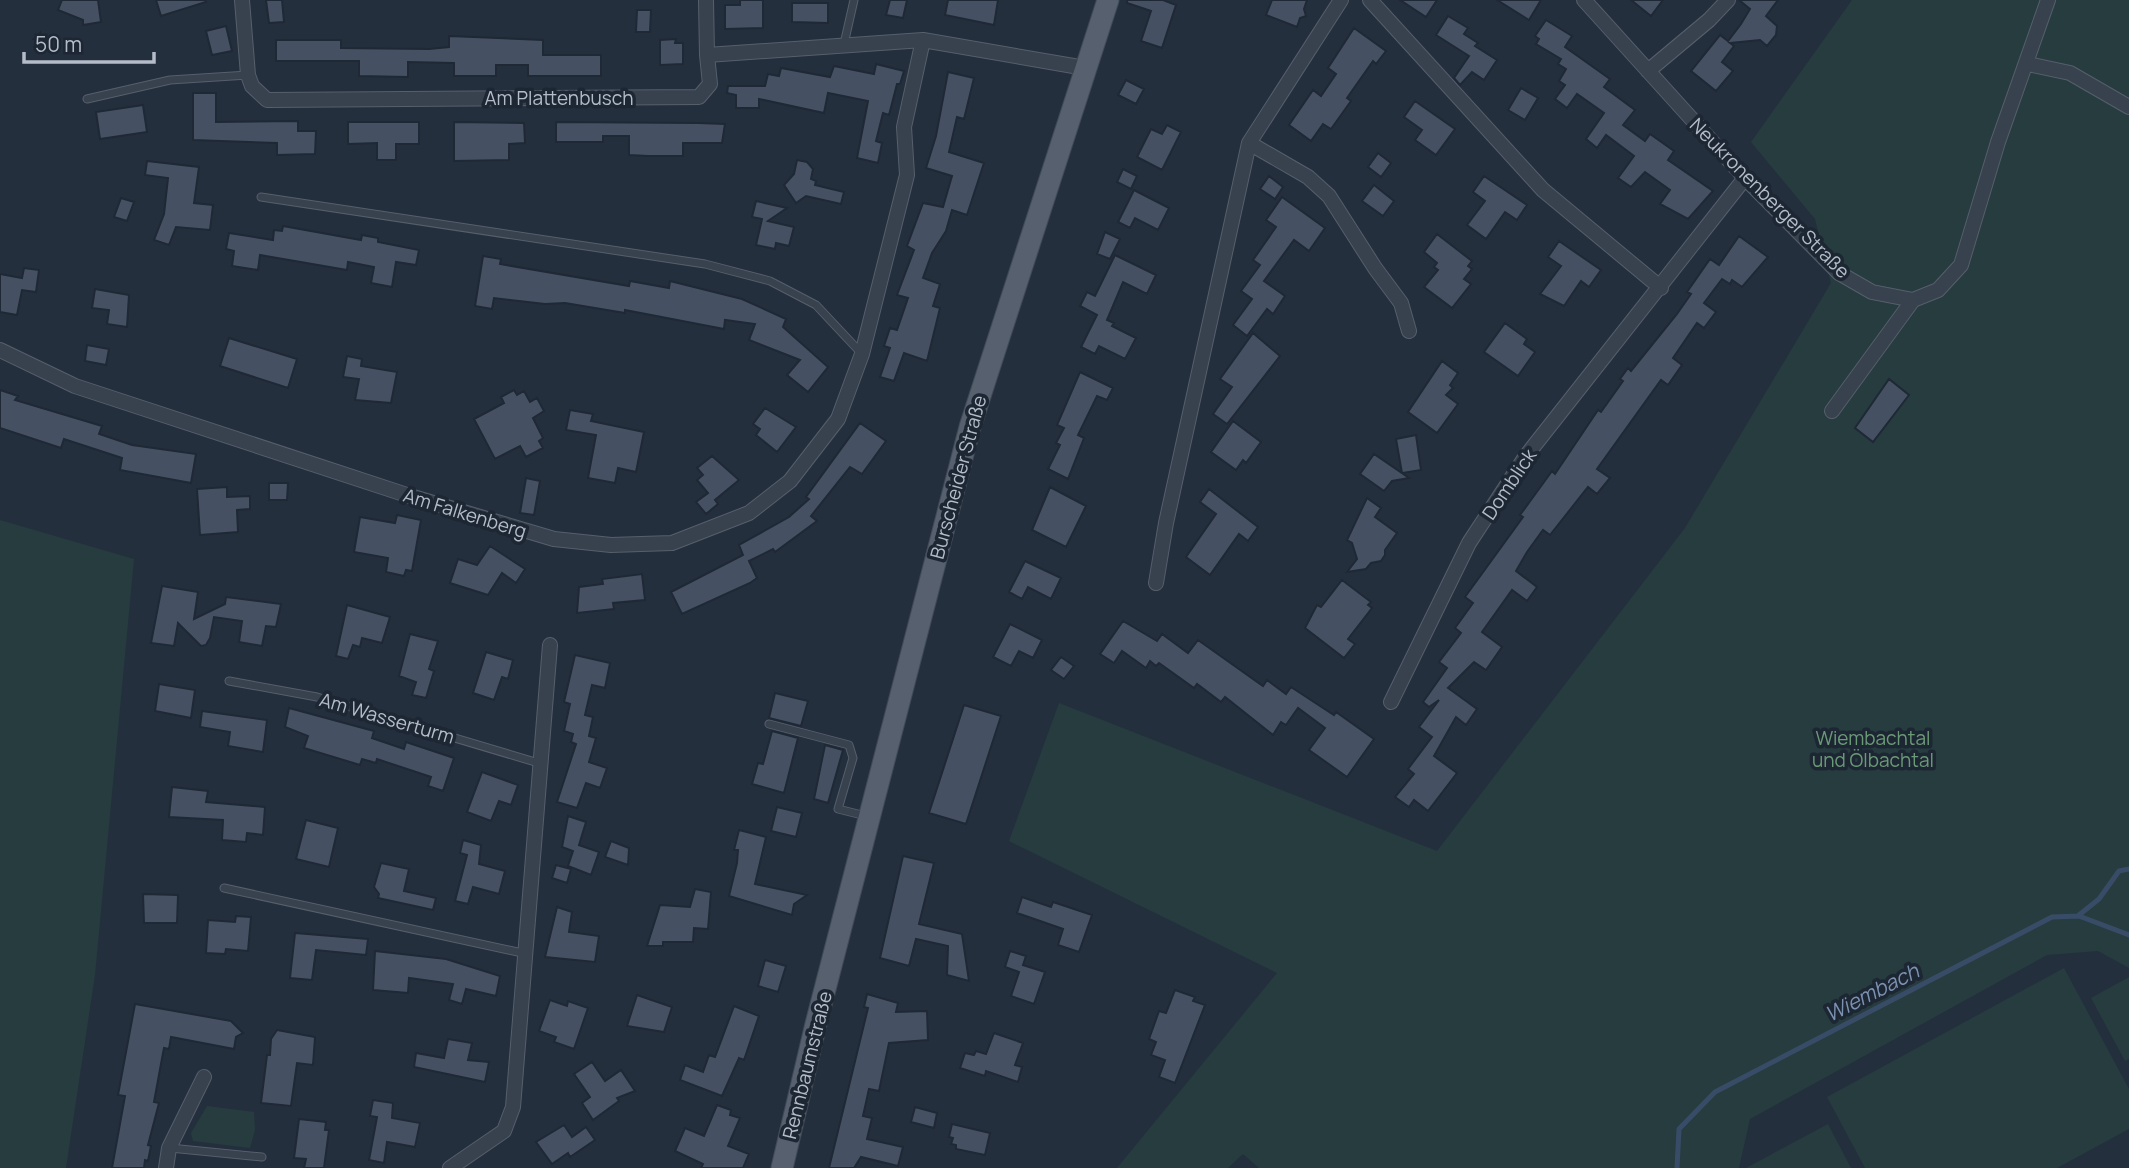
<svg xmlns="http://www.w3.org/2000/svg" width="2129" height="1168" viewBox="0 0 2129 1168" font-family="Manrope,sans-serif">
	<rect width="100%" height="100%" fill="#242f3e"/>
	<path fill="#263c3f" d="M1852 0H2129V968L2098 951 2047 955 1750 1119 1739 1168H1259L1243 1154 1228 1168H1117L1277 973 1009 841 1059 703 1437 851 1685 528 1831 283 1815 219 1751 142Z
		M0 520 134 559 95 975 66 1168H0Z
		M2064 968 2129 1089V1129L2057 1168H1865L1827 1097Z
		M2129 977V1059L2125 1061 2091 998Z
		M207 1106 254 1112 255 1130 250 1148 193 1141 191 1133Z
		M1828 1124 1851 1168H1746Z"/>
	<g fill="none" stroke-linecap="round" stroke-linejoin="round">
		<path stroke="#394c67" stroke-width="5" d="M2079 915 2099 899 2119 871 2129 869
			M1677 1168 1679 1129 1715 1092 2052 917 2079 916 2129 935"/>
	</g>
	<path fill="#455162" stroke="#1f2835" stroke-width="2" d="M62 0H98L101 22 83 25V20L58 10Z
		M156 0H205L206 2 161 16Z
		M266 0H282L284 22 269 23Z
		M740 0H763V28L725 29V5H740Z
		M890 0H907L903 18 886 15Z
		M948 0H998L994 25 945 15Z
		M1127 0H1163L1176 5 1162 48 1141 41 1151 11 1127 3Z
		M1272 0H1307L1304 9 1306 16 1300 18 1297 27 1266 15Z
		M1400 0H1437L1426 17Z
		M1497 0H1541L1529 20Z
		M1631 0H1663L1651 16Z
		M1739 0H1778L1766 16 1777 26 1776 35 1767 46 1760 40 1730 43 1734 46 1722 62 1733 71 1716 91 1691 71 1720 35 1728 41 1741 24 1750 9Z
		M792 3H828V23L792 22Z
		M637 10H651L650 32H636Z
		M1448 16 1468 28 1464 34 1478 43 1475 46 1497 60 1484 80 1472 72 1460 85 1454 78 1469 56 1436 35Z
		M1546 20 1572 36 1565 47 1610 79 1604 87 1635 110 1623 125 1645 141 1650 134 1674 151 1668 160 1713 191 1688 219 1660 204 1670 190 1645 172 1631 187 1618 178 1634 156 1606 135 1597 148 1586 139 1604 113 1577 94 1567 108 1555 99 1565 85 1559 81 1566 69 1558 64 1561 59 1536 44 1539 39 1535 36Z
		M226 26 232 51 212 55 206 31Z
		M1354 28 1386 51 1376 64 1373 61 1347 98 1351 101 1331 129 1323 124 1311 141 1289 125 1313 90 1321 96 1336 74 1328 68Z
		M449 36 543 40V55H601V76H528V65H496V76H454V63L408 62V77L359 76V61H276V40H341V48L429 49 449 47Z
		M676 39 675 43H683V64L660 65V40Z
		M876 64 904 71 900 84H897L889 115 883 113 876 141 882 143 878 163 857 158 868 101 828 93 824 113 759 99V108H736V95L727 93 728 86H765L768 74 779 76 781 68 830 77 834 66 874 74Z
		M948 72 974 78 964 119 957 117 949 152 984 163 967 215 952 210 946 231 932 253 923 278 940 284 933 306 940 308 927 361 904 353 894 381 880 377 890 348 884 346 890 328 897 330 908 298 897 295 914 250 907 246 923 203 943 207 952 176 926 168 936 136Z
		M1126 80 1144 89 1136 104 1118 95Z
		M1521 88 1538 98 1525 120 1508 110Z
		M193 93H216V122L298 121V131H316L315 154 277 155V143L193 140Z
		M1415 101 1455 129 1436 155 1415 140 1422 130 1404 117Z
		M143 105 147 132 100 139 96 112Z
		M348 122H419V144H396V160H377V143L348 144Z
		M454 122 524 123 525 143 509 144V160L454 161Z
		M556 122 698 123 725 124 722 143H683V156H648L629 155V136H603V142H556Z
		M1167 125 1181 132 1162 170 1137 157 1151 129 1162 134Z
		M1378 153 1391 163 1381 177 1368 167Z
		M797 160 807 162 813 169 811 179 816 181 815 185 844 192 841 204 806 196 796 203 784 185 794 174Z
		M147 161 199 167 194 203 213 205 210 230 176 227 169 245 154 240 164 214 168 178 145 175Z
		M1123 169 1137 176 1131 189 1117 182Z
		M1269 176 1283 187 1275 199 1260 189Z
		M1484 176 1527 205 1517 220 1505 212 1486 239 1467 225 1485 201 1473 192Z
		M1374 185 1394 201 1383 216 1362 201Z
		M1134 190 1169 208 1158 230 1135 218 1130 228 1118 222Z
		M1282 197 1325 228 1309 251 1294 240 1264 281 1285 296 1273 314 1267 309 1247 336 1233 325 1252 299 1241 291 1260 265 1253 260 1276 227 1266 220Z
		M121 198 134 202 127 221 114 217Z
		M756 201 787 208 768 221 794 227 789 246 776 243 775 249 756 245 762 219 752 217Z
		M283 226 361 240 362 235 378 238V242L419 250 416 265 396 262 392 287 371 283 374 267 348 262 347 270 260 255 258 270 232 266 234 251 226 249 229 233 273 240 274 230 282 231Z
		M1105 232 1120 239 1110 259 1097 254Z
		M1437 234 1472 261 1468 266 1472 269 1464 279 1471 284 1452 308 1424 287 1438 270 1434 267 1437 263 1424 252Z
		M1739 236 1768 257 1742 287 1732 280 1730 284 1722 279 1704 303 1716 312 1704 328 1697 323 1673 358 1682 365 1668 385 1661 380 1597 469 1610 478 1597 494 1588 487 1550 535 1543 530 1527 552 1516 571 1537 587 1527 601 1512 590 1482 632 1502 647 1486 670 1474 662 1448 688 1477 709 1466 725 1456 717 1434 756 1457 773 1428 811 1414 800 1409 807 1395 797 1414 774 1408 769 1432 737 1419 727 1439 700 1429 707 1423 702 1447 668 1439 662 1461 633 1455 628 1473 603 1465 597 1523 517 1520 515 1531 500 1552 471 1555 474 1598 410 1601 412 1623 381 1620 379 1628 368 1631 371 1677 314 1691 294 1687 292 1710 259 1719 265Z
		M1559 241 1601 270 1589 287 1581 281 1564 306 1540 294 1561 266 1548 257Z
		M1115 255 1156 275 1147 294 1123 282 1107 320 1114 323 1112 326 1136 338 1125 359 1099 346 1095 354 1081 347 1097 315 1080 306 1087 292 1095 296Z
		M483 256 501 259 500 264 629 286 630 281 669 288 670 281 742 299 786 319 783 327 828 367 808 392 787 375 800 360 749 340 755 324 725 320 724 329 625 310V313L565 303 545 304 494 298 492 309 475 306Z
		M24 268 39 270 36 292 22 290 17 315 0 312V274L22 278Z
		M95 289 129 295 127 327 107 324 109 310 92 308Z
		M1505 323 1527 339 1524 344 1535 352 1518 376 1484 352Z
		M1253 333 1280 356 1227 424 1213 414 1232 387 1220 379Z
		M229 338 297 359 288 388 220 366Z
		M87 345 109 349 106 365 85 361Z
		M347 356 362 359 361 366 397 372 391 403 355 400 359 379 343 377Z
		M1442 361 1458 373 1450 385 1453 388 1446 395 1458 404 1437 433 1408 412Z
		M1080 372 1113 388 1107 400 1097 396 1078 435 1084 438 1068 479 1048 469 1060 445 1056 443 1064 428 1057 425Z
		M1889 379 1909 395 1873 442 1855 428Z
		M0 390 18 396 15 400 102 426 99 434 132 445 196 454 191 483 120 470 122 458 64 439 61 448 0 428Z
		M514 390 517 395 524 391 530 402 537 398 544 411 533 418 543 438 539 441 543 448 526 457 520 446 495 459 474 419 504 403 501 397Z
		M765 408 796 427 777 452 756 435 760 429 753 424Z
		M570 410 593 414 591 421 644 432 636 472 618 468 615 483 588 478 596 435 566 430Z
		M1233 421 1261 442 1246 463 1243 460 1236 470 1211 452Z
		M860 423 886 441 862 474 850 467 811 516 817 521 775 552 773 549 749 561 757 578 750 583 682 614 671 592 743 555 739 545 789 517 809 499 806 497Z
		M1416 435 1421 470 1402 473 1409 478 1392 481 1384 491 1360 474 1374 454 1402 473 1396 439Z
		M712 456 739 480 715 500 718 504 706 514 696 502 708 493 697 480 703 475 697 468Z
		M526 478 540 481 534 515 520 513Z
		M269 483H288L287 500H269Z
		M227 487V497L250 496V509L237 510 238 532 200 535 197 489Z
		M1050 487 1086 506 1066 547 1032 530Z
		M1209 489 1258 527 1248 541 1239 534 1210 575 1186 557 1216 514 1200 502Z
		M1367 498 1381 508 1375 517 1397 533 1385 550V555L1381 561 1371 563 1366 569 1347 572 1357 559 1352 543 1347 540Z
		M397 515 421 520 412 571 406 570 404 576 386 572 388 558 354 552 360 517 395 523Z
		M490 546 525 569 516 583 502 573 488 595 450 583 458 559 477 565Z
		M1025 561 1061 578 1051 599 1028 587 1022 599 1009 592Z
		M642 574 645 600 613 603 614 609 577 613 579 587 603 584 602 579Z
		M1342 580 1371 602 1368 605 1372 608 1348 639 1355 644 1344 658 1305 628 1317 605 1321 607Z
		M162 586 198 592 194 619 225 604 226 597 281 604 276 627 266 626 262 646 239 642 242 621 214 617 210 638 206 645 201 646 178 623 174 646 151 643Z
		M347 605 390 617 382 643 362 638 360 647 353 645 348 659 336 656Z
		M1123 621 1157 641 1162 634 1188 653 1198 640 1263 686 1267 680 1286 694 1291 687 1334 715 1336 712 1374 739 1347 777 1309 750 1325 728 1298 708 1286 725 1281 722 1273 735 1225 697 1221 702 1197 684 1194 688 1159 663 1156 666 1150 661 1146 668 1122 651 1114 663 1100 654Z
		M1010 624 1042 640 1033 658 1019 651 1011 666 993 657Z
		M410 634 438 641 429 669 434 671 426 698 412 695 416 682 399 676Z
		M486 652 513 660 508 679 502 677 494 700 473 693Z
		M575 655 610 663 605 688 592 685 585 715 593 717 589 736 596 738 589 762 607 768 600 788 586 783 577 808 557 802 576 744 571 742 573 734 564 731 570 704 564 702Z
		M1061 657 1074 666 1064 679 1051 670Z
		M159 684 195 690 191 718 155 711Z
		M775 693 808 701 801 726 769 718Z
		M964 705 1001 716 966 824 929 813Z
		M289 708 374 731 372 738 404 749 406 742 454 758 443 791 428 786 431 777 377 759 376 763 362 759 360 765 304 748 308 736 285 727Z
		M202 711 267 720 263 752 228 746 230 732 200 727Z
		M772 731 798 738 784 793 752 784 758 763 763 764Z
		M825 745 843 750 828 803 814 799Z
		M482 772 518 785 511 805 499 801 491 821 467 812Z
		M172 787 208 791 206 802 265 807 263 835 247 833 246 842 222 840 223 820 169 817Z
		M777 807 802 813 796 837 771 831Z
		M568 816 586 822 579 845 599 852 591 875 568 866 573 851 562 847Z
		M306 820 338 828 329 867 296 859Z
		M739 830 766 837 755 884 807 895 794 904 792 915 729 896 737 863 738 850H734Z
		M463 840 481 845 479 864 505 871 499 894 473 887 468 904 455 901 467 855 460 853Z
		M611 841 629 848 628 865 605 857Z
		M903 856 934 863 919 924 962 934 969 981 947 975 948 946 916 939 909 966 880 958Z
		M381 863 409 869 404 891 436 898 433 910 378 898 379 894 374 887Z
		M556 865 571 869 567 883 552 878Z
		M695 889 711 892 708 929 694 928 693 942H663V946H647L660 905 690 907Z
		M143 894 178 895 177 923H144Z
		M1022 897 1051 907 1053 902 1092 915 1079 952 1058 945 1063 929 1017 913Z
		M557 907 572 912 569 932 599 936 595 962 545 957Z
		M236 916 251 917 248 951 226 949 225 954 206 953 208 920 235 922Z
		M295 933 368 939 366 955 316 950 312 980 290 978Z
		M375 951 446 959 500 976 496 996 466 989 462 1004 449 1000 453 984 409 978 408 993 373 990Z
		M1010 951 1026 956 1023 965 1045 972 1034 1004 1011 996 1019 972 1005 967Z
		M765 960 786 966 778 992 758 986Z
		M1175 990 1195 997 1193 1001 1205 1005 1175 1083 1159 1077 1165 1060 1151 1055 1156 1042 1149 1039 1159 1011 1166 1013Z
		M867 994 898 1003 896 1012 927 1011 928 1040 889 1043 879 1091 869 1089 863 1116 872 1118 867 1139 903 1147 898 1166 861 1157 854 1168H829L868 1008 864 1007Z
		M637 995 672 1007 664 1032 627 1026Z
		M550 1000 567 1006 568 1001 588 1008 574 1049 554 1042 556 1037 539 1031Z
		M135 1004 231 1021 243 1033 236 1037 234 1049 171 1037 169 1049 164 1048 161 1064 154 1102 159 1103 148 1145 151 1146 148 1161 145 1160 144 1168H112L125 1096 118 1095Z
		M734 1006 759 1016 744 1060 739 1058 722 1096 680 1080 685 1065 703 1072 709 1055 715 1057Z
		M277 1030 315 1037 313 1065 297 1063 291 1106 261 1103 267 1055H270L271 1039Z
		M994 1033 1023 1043 1015 1065 1022 1067 1018 1082 986 1071 985 1076 960 1068 965 1053 974 1055 976 1051 986 1054Z
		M448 1039 472 1043 468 1060 489 1062 485 1082 414 1067 416 1053 444 1058Z
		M592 1062 605 1081 621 1070 635 1091 617 1098 619 1101 593 1120 582 1103 590 1097 574 1074Z
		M373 1100 393 1103 392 1118 420 1123 415 1147 387 1142 384 1163 369 1160 377 1117 370 1116Z
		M717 1105 731 1110 730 1115 740 1118 728 1146 749 1154 743 1168H701L703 1164 675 1151 685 1128 704 1136Z
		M915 1107 937 1113 934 1128 911 1122Z
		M299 1119 326 1122 325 1130H329L324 1168H304L306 1159 294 1158Z
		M952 1124 990 1133 985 1155 956 1149V1145L951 1144 953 1138 949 1137Z
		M564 1125 572 1137 586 1127 595 1140 570 1157 568 1153 552 1164 536 1142Z"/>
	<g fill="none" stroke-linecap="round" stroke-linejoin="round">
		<g stroke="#565f6c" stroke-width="9">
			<path id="lane" d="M844 44 854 0
				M87 99 170 80 248 75
				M261 197 705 264 770 281 816 305 862 354
				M229 681 317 697 542 764
				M769 724 849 745 853 758 838 809 866 816
				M224 888 527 954
				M170 1148 262 1157"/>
		</g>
		<g stroke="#565f6c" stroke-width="16">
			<path id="street" d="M242 0 248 75 252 86 267 100 699 97 710 84 707 55 923 40 1085 68
				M706 0 707 55
				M1370 0 1543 190 1661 288
				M1584 0 1745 178 1839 273 1872 292 1913 300 1938 290 1961 265 1998 142 2048 0
				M2028 64 2070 73 2129 107
				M1648 71 1709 20 1728 0
				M1249 143 1308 177 1329 196 1375 268 1401 303 1409 331
				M0 350 75 386 413 497 554 539 611 545 672 543 749 513 790 481 838 419 862 354 907 175 904 127 923 40
				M1832 411 1913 300
				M1156 583 1166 523 1249 143 1341 0
				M1391 702 1469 543 1526 456 1745 178
				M166 1168 169 1148 204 1077
				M450 1168 504 1131 513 1107 550 645"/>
		</g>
		<g stroke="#414a57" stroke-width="23">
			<path id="primary" d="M782 1168 816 1024 970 427 1108 0"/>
		</g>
		<use href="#lane" stroke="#38414e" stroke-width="7"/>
		<use href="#street" stroke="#38414e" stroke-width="14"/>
		<use href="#primary" stroke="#56606e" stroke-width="21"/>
	</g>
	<g text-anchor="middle" stroke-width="7" stroke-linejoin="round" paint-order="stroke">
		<g font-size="19" fill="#b4bcc9" stroke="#1d2633">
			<text x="559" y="105">Am Plattenbusch</text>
			<text transform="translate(1770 198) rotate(45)" y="7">Neukronenberger Straße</text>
			<text transform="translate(958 477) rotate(-75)" y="7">Burscheider Straße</text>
			<text transform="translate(1509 484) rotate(-56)" y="7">Domblick</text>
			<text transform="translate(465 513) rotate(17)" y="7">Am Falkenberg</text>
			<text transform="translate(387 718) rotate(16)" y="7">Am Wasserturm</text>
			<text transform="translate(807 1065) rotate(-76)" y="7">Rennbaumstraße</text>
		</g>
		<g font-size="19" fill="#6b9a76" stroke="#1d2633">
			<text x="1873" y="745">Wiembachtal<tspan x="1873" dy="22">und Ölbachtal</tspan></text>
		</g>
		<g font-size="21" font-style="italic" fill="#7c92b1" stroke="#1d2633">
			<text transform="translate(1872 993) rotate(-27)" y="7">Wiembach</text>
		</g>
	</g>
	<path d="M24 52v10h130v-10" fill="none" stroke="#b4bcc9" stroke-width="3.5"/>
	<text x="35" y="52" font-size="21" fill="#b4bcc9" stroke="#1d2633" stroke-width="5" paint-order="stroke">50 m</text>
</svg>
